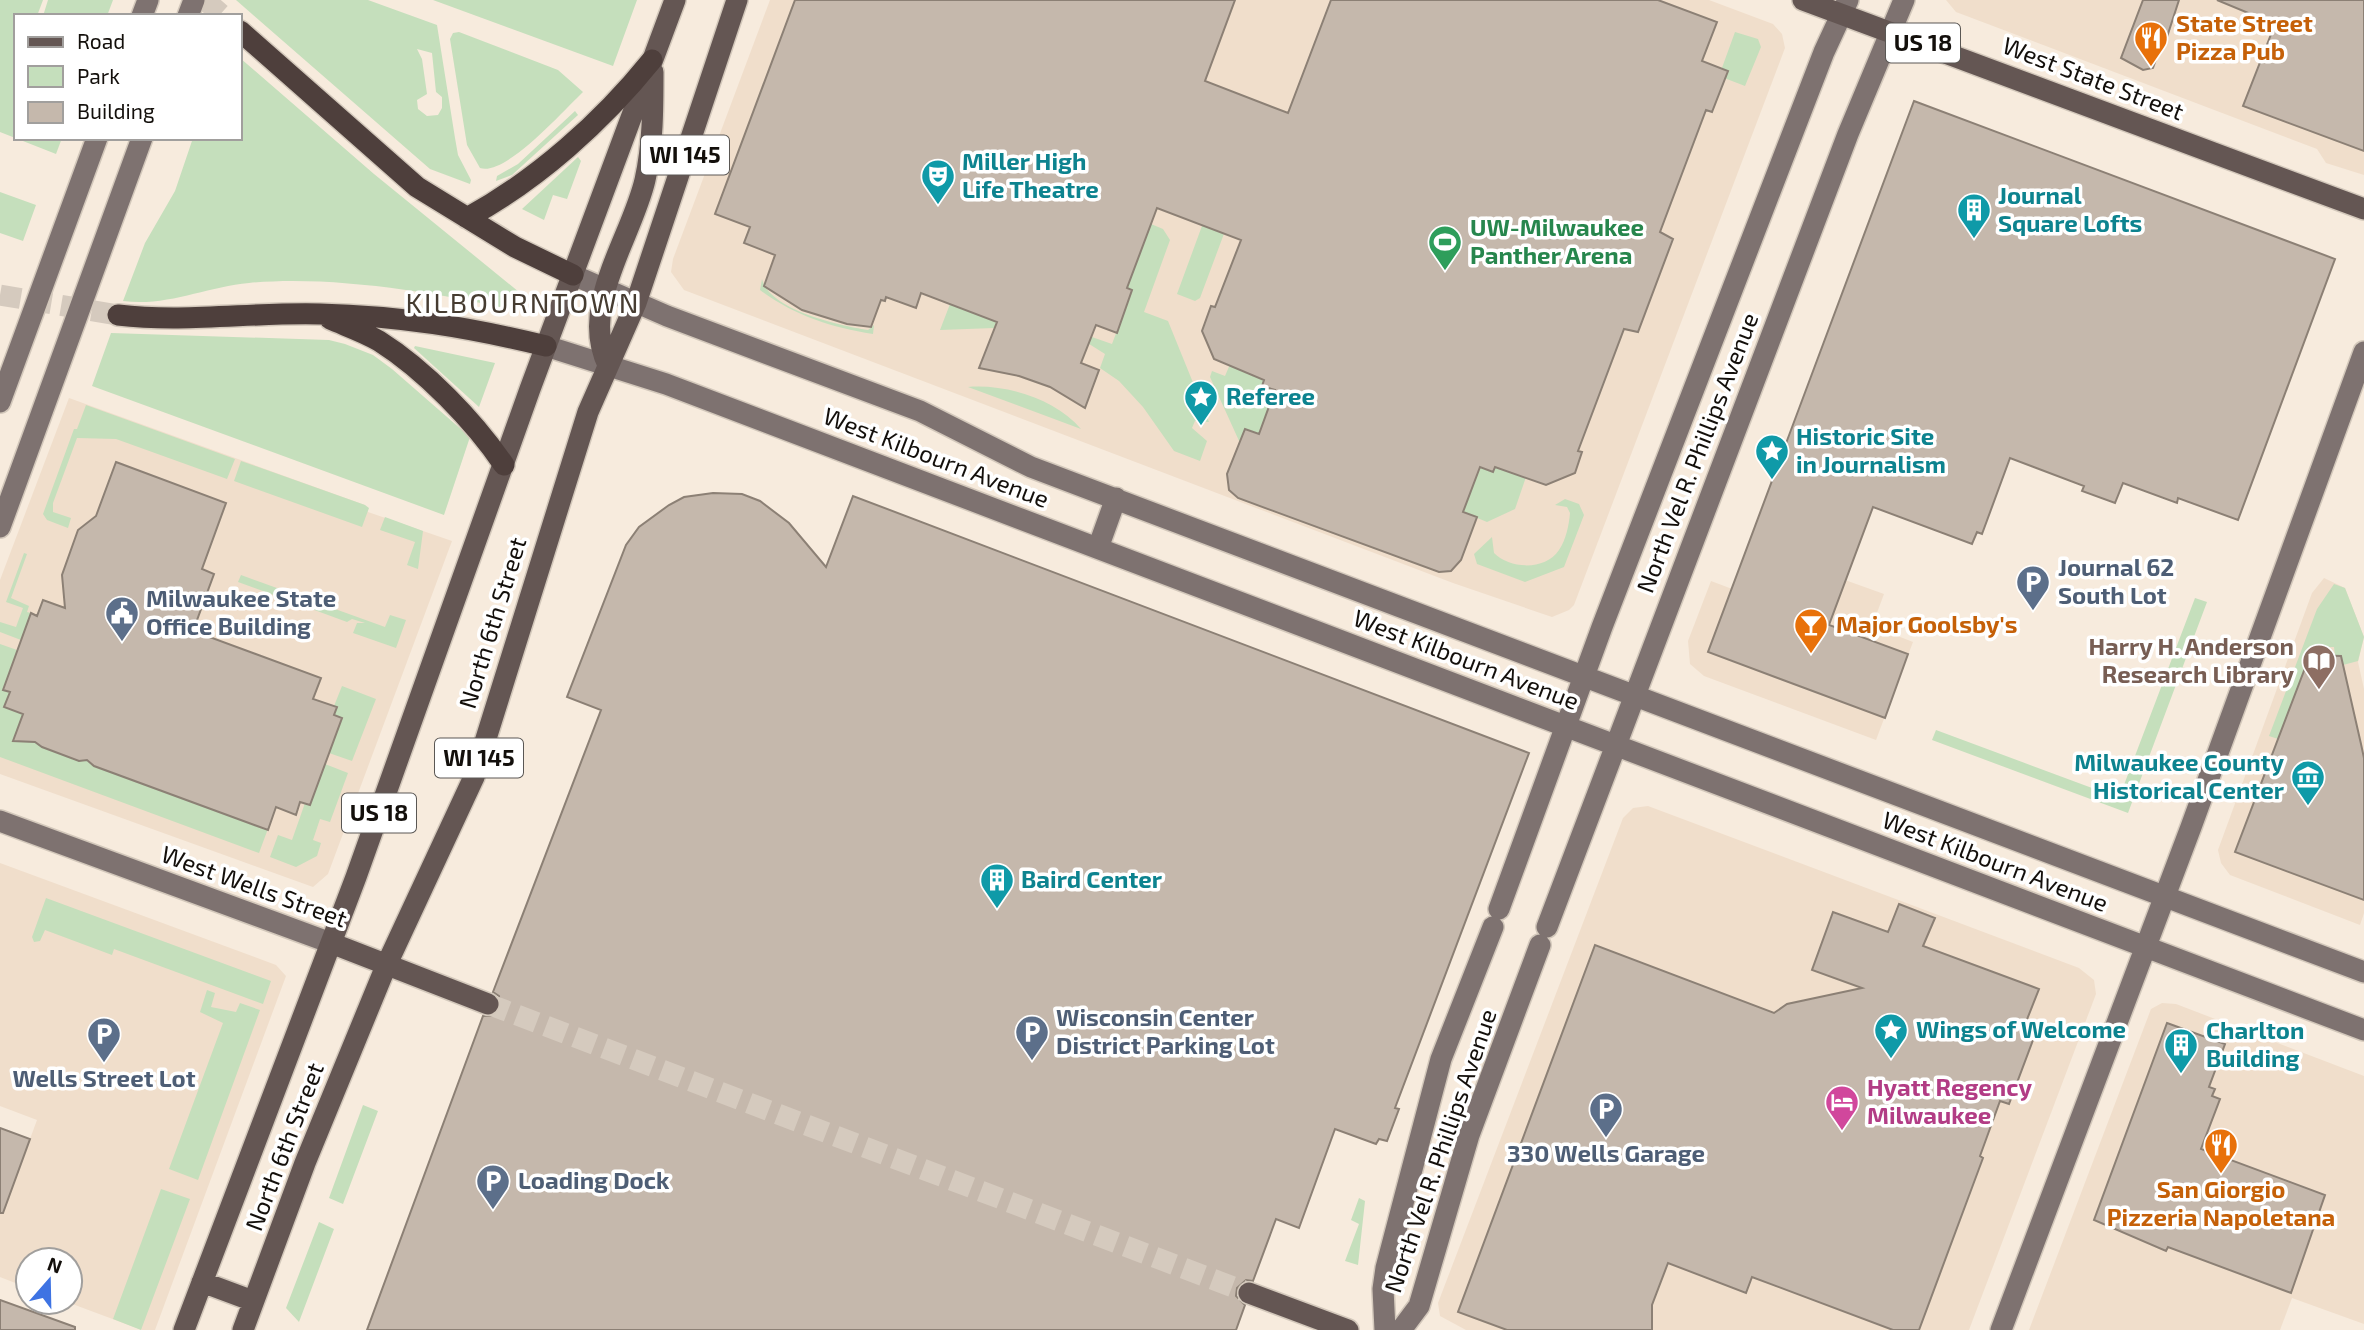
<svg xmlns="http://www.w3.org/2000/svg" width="2364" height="1330" viewBox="0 0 2364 1330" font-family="'Exo 2',sans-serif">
	<rect width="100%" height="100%" fill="#f7ebdd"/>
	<path fill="#f0decb" d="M770 0H1709L1773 24 1782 34 1785 48 1574 605 1569 610 1552 617 1453 583 684 290 671 272 673 259Z
		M1946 0H2364V175L2326 163 2317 149 1956 12Z
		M69 398 365 505 368 512 452 541 328 874 313 887 0 774V580Z
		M2324 578 2345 588 2364 637 2358 662 2364 689V913L2360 925 2230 875 2221 863 2218 850 2312 593Z
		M1845 580 1884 594 1872 626 1913 642 1876 740 1704 676 1690 664 1688 641 1711 581 1828 625Z
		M1648 806 2079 968 2094 980 2096 994 1969 1330H1466L1440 1316 1438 1303 1623 818 1633 808Z
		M0 863 276 965 286 976 155 1330H142L67 1302H70V1260H28V1288L0 1277V1128L30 1139 37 1120 0 1106Z
		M2162 1003 2176 1004 2364 1076V1324L2292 1298 2280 1330H2029L2151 1009Z"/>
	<path fill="#c5dfbc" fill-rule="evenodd" d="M0 0H43L37 16H16V138H62L56 154 0 132Z
		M48 0H113L107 16H43Z
		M236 0H368L437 25 455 138 458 155 471 180 470 184 430 169ZM417 49 432 53 436 92 442 97V108L438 115 427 116 418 109 417 100 427 94 422 59Z
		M433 0H637L613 66Z
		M459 32 558 70 583 92C564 110 505 177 480 168L467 145 450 39 453 33Z
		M1735 32 1758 39 1761 47 1745 86 1719 76Z
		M240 58 374 174 519 292 513 310C435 292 329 275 249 283 206 287 166 307 123 301L145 243 175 191 193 138H240Z
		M575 111 578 115 512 175 496 181 497 176 518 164Z
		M578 157 581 161 567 199 553 195 544 220 522 209Z
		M0 192 36 205 23 241 0 233Z
		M1206 215 1228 223 1200 298 1195 301 1177 294Z
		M1151 224 1163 229 1170 240 1144 312 1168 321 1209 422 1195 421 1192 428 1207 441 1200 461 1174 451 1143 407 1119 381 1100 368 1105 354 1086 342 1089 336 1112 344 1132 291 1127 288Z
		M1023 250 994 328 940 330 950 304 957 307Z
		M762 279C770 310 837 325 868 330L874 325 873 334C831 327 795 316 760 290Z
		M111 333 329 340 345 344 373 355 392 369 470 437 444 515 92 386Z
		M415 346 495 363 479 407 414 348Z
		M1231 362 1266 376 1263 386 1275 390 1259 434 1245 429 1240 443 1210 377 1212 371 1225 376Z
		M968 387C1007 384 1055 399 1081 429Z
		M86 405 235 459 227 479 116 439 77 438 53 503V512L71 518 68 528 47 520 43 514 74 429H77Z
		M241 461 365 505 369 508 362 527 234 481Z
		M1496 462 1527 474 1515 509 1487 522 1463 512 1480 467 1492 472Z
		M1565 499 1579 504 1584 515 1564 567 1525 582 1477 564 1474 554 1492 537 1494 553C1510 569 1545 571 1559 550 1566 540 1569 525 1570 513L1567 507 1555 505Z
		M385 517 423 531 418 569 407 565 415 542 380 530Z
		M24 553 27 554 11 598 29 606 27 612 31 613 21 640 0 632V622L16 627 23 608 6 602Z
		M241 575 385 627 390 615 406 620 396 648 353 633 357 623H365L352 619 347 622 238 582Z
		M2334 584 2345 588 2364 637 2358 661 2343 665 2341 656H2335L2334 647H2317V655L2310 656 2278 739 2269 736 2317 609Z
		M2195 598 2207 602 2128 813 1932 740 1936 730 2119 798Z
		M0 644 17 650 3 689 10 692 4 707 23 714 16 734 22 740C26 741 30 740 34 741 46 744 56 757 72 754L79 761H90L99 768 269 826 259 853 0 757Z
		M342 686 376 699 352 761 329 753 342 718 334 715 337 708 334 706Z
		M325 764 348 773 330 822 320 819 313 840 321 843 317 856 296 867 270 857 278 835 292 840 305 803 310 805Z
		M46 898 271 981 263 1004 114 949 112 955 45 930 40 941 34 942 32 937Z
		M207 990 215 993 211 1007 236 1012 240 1003 260 1010 198 1180 169 1169 223 1023 200 1012Z
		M363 1105 378 1111 343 1204 329 1198Z
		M161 1189 190 1199 141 1330 113 1319Z
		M1359 1198 1365 1201 1358 1265 1345 1261 1359 1224 1351 1220Z
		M319 1222 334 1229 299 1322 286 1308Z"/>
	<path fill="#c5b8ac" stroke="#8c8075" stroke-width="2" d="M795 0H1235L1205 81 1288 113 1331 0H1658L1717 22 1702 61 1728 71 1712 112 1706 110 1660 232 1673 239 1638 332 1624 329 1578 451 1582 452 1575 473 1546 485 1495 467 1493 472 1480 467 1463 512 1477 517 1461 560 1451 571 1439 572 1238 498 1229 490 1227 474 1245 429 1259 434 1275 390 1262 386 1264 380 1214 359 1202 331 1211 306 1215 307 1241 240 1157 208 1127 288 1132 290 1117 333 1096 325 1081 363 1099 370 1085 408 1050 387 1019 376 979 368 997 322 921 293 916 308 886 297 885 301 881 300 871 327 847 324 802 310 764 286 775 255 744 243 750 227 715 214Z
		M2143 0H2179L2166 40 2162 42 2153 68 2143 70 2121 58Z
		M2217 0H2364V151L2243 106 2275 24Z
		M1914 101 2335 259 2238 520 2178 498 2177 503 2123 483 2115 503 2082 491 2084 486 2010 458 1982 534 1977 532 1972 544 1873 507 1829 625 1908 654 1885 718 1708 652Z
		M116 462 226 503 202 569 214 574 193 631 321 678 313 699 337 707 334 715 342 718 310 805 300 802 296 815 276 807 268 830 94 766 87 760 79 761 42 747 35 742 13 741 23 714 4 707 10 692 3 690 31 613 37 616 43 600 65 608 62 575 78 530 96 516Z
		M713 493 742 494 760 501 789 523 826 567 853 496 1529 753 1395 1108 1399 1109 1387 1141 1379 1139 1376 1144 1335 1129 1299 1228 1276 1219 1253 1281 1246 1280 1237 1288 1236 1296 1245 1305 1236 1330H367L483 1016 496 1015 500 1008 499 996 493 992 601 710 567 697 626 545 639 527 669 505 684 497Z
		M2310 655 2341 656 2361 744 2364 758V900L2235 852Z
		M1899 904 1935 918 1923 946 2039 989 2024 1027 2036 1032 2009 1104 2000 1101 1980 1156 1983 1158 1919 1330H1893L1752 1277 1746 1293 1668 1263 1652 1305V1330H1507L1458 1312 1595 945 1774 1013 1787 1004 1862 988 1812 970 1833 912 1888 932Z
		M2167 1023 2225 1044 2209 1087 2215 1089 2212 1096 2220 1099 2201 1149 2325 1195 2291 1293 2168 1247 2166 1251 2094 1220Z
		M0 1128 30 1139 3 1213H0Z
		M0 1300 75 1327V1330H0Z"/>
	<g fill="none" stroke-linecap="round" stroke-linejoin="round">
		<path stroke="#d5cabe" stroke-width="21" stroke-dasharray="21 10" stroke-linecap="butt" d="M488 1004 1249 1293"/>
		<path stroke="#d5cabe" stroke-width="21" stroke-dasharray="21 10" stroke-linecap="butt" d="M205 0 223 16
			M0 295 118 315"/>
		<g stroke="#d3c8bb" stroke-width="24">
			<path id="secondary" d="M142 16 148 0
				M188 16 194 0
				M573 275 667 316 920 411 1031 467 2364 972
				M546 346 666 384 2364 1030
				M0 402 97 138
				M0 527 142 138
				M1098 548 1116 498
				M0 821 331 943
				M1499 909 1602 627 1824 52 1848 0
				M1547 927 1848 134 1904 0
				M1385 1330 1383 1289 1386 1268 1441 1059 1493 927
				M1401 1330 1419 1306 1469 1135 1540 945
				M2001 1330 2191 827 2364 352"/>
		</g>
		<g stroke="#d3c8bb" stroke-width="24">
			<path id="primary" d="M1803 0 2364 209
				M608 365C579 306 632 237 645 180 653 145 653 108 653 72
				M331 943 488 1004
				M202 1282 253 1301
				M1249 1293 1348 1330
				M184 1330 356 877 530 389 675 0
				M243 1330 305 1163 386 966 474 777 588 412 636 303 737 0"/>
		</g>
		<g stroke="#d3c8bb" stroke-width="24">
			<path id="highway" d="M240 31 417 187 515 247 573 275
				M467 218C537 180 602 122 652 60
				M118 315C185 323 253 312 320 314 400 316 468 327 546 346
				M330 319C346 326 364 332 379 341 425 370 474 421 504 465"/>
		</g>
		<use href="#secondary" stroke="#7e7270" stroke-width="21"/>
		<use href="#primary" stroke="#645653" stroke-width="21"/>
		<use href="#highway" stroke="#4e3f3c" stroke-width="21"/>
	</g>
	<defs>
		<g id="restaurant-pin" transform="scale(1.75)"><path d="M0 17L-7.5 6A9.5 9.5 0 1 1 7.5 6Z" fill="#e8710a" stroke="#fff"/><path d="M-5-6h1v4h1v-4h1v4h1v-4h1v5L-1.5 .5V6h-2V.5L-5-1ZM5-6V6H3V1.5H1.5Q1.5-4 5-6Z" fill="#fff"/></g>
		<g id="theatre-pin" transform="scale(1.75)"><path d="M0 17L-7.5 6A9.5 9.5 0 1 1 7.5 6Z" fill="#0f9aa8" stroke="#fff"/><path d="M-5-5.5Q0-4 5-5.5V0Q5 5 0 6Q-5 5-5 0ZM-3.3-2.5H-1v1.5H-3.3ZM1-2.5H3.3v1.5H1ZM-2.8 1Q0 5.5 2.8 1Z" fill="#fff"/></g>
		<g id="building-pin" transform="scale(1.75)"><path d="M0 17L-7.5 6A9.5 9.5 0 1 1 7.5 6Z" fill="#0f9aa8" stroke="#fff"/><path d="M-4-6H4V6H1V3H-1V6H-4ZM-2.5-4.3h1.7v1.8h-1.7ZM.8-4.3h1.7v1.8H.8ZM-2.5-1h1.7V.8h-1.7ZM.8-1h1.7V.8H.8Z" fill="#fff"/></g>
		<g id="stadium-pin" transform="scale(1.75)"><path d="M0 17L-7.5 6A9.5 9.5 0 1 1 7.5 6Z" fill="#2e9e5b" stroke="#fff"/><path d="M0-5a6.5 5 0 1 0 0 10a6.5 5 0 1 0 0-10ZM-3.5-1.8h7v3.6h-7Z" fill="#fff"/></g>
		<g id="sight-pin" transform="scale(1.75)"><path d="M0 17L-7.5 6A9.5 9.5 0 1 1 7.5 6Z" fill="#0f9aa8" stroke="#fff"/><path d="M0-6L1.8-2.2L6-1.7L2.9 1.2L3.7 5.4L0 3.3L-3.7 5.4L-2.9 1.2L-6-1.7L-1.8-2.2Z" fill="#fff"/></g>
		<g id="parking-pin" transform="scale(1.75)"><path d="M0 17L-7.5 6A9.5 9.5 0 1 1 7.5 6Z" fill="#5c6f8a" stroke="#fff"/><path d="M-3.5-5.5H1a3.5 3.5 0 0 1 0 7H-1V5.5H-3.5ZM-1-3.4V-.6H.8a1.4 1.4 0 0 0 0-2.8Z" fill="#fff"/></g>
		<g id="civic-pin" transform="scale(1.75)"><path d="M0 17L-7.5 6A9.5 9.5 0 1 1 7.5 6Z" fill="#5c6f8a" stroke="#fff"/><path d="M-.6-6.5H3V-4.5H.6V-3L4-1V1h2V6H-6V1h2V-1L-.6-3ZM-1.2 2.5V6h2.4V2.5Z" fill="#fff"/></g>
		<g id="bar-pin" transform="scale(1.75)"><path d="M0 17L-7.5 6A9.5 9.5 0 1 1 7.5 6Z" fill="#e8710a" stroke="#fff"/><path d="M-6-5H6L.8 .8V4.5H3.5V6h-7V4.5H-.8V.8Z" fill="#fff"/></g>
		<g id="library-pin" transform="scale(1.75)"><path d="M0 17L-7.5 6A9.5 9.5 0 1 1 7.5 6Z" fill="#8d6e63" stroke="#fff"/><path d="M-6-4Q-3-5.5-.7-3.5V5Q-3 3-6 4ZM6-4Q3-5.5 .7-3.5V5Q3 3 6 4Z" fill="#fff"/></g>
		<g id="museum-pin" transform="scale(1.75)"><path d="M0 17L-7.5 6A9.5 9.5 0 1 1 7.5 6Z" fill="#0f9aa8" stroke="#fff"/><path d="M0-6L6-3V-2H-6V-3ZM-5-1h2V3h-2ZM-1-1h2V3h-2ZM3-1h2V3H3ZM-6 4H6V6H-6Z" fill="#fff"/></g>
		<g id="hotel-pin" transform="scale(1.75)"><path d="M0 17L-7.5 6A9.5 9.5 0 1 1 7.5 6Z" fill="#d1479c" stroke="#fff"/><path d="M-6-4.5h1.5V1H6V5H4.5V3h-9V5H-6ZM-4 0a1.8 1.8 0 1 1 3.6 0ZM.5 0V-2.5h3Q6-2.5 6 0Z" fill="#fff"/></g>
	</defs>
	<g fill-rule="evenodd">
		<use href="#restaurant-pin" x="2151" y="38"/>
		<use href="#theatre-pin" x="938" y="176"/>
		<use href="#building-pin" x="1974" y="210"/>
		<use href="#stadium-pin" x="1445" y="242"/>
		<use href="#sight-pin" x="1201" y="397"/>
		<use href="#sight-pin" x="1772" y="451"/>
		<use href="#parking-pin" x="2033" y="582"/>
		<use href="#civic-pin" x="122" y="613"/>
		<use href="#bar-pin" x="1811" y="625"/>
		<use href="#library-pin" x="2319" y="661"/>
		<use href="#museum-pin" x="2308" y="777"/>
		<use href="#building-pin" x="997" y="880"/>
		<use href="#sight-pin" x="1891" y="1030"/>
		<use href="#parking-pin" x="1032" y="1032"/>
		<use href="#parking-pin" x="104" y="1034"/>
		<use href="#building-pin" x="2181" y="1045"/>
		<use href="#hotel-pin" x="1842" y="1102"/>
		<use href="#parking-pin" x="1606" y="1109"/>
		<use href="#restaurant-pin" x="2221" y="1145"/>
		<use href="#parking-pin" x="493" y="1181"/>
	</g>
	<g text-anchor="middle" stroke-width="7" stroke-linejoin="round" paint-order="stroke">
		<g fill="#fff" stroke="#5a5754" stroke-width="2">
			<rect x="1886" y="23.5" width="74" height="39" rx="5"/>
			<rect x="641" y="135.5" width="88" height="39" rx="5"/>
			<rect x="435" y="738.5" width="88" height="39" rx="5"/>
			<rect x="342" y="793.5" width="74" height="39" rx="5"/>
		</g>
		<g font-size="23" font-weight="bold" fill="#130f0b">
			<text x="1923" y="51">US 18</text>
			<text x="685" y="163">WI 145</text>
			<text x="479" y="766">WI 145</text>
			<text x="379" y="821">US 18</text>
		</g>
		<g font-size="24" font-weight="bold" fill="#c56008" stroke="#fff" text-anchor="start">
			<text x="2176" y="32">State Street<tspan x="2176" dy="28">Pizza Pub</tspan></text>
			<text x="1836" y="633">Major Goolsby's</text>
			<text x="2221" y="1198" text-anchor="middle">San Giorgio<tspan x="2221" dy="28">Pizzeria Napoletana</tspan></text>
		</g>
		<g font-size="24" fill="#130f0b" stroke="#fff">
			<text transform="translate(2093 79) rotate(21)" y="8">West State Street</text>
			<text transform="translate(1698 453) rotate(-69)" y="8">North Vel R. Phillips Avenue</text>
			<text transform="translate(936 458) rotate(21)" y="8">West Kilbourn Avenue</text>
			<text transform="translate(493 623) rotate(-73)" y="8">North 6th Street</text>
			<text transform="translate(1466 660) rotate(21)" y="8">West Kilbourn Avenue</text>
			<text transform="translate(1995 862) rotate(21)" y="8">West Kilbourn Avenue</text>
			<text transform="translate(254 887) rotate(20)" y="8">West Wells Street</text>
			<text transform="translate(285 1147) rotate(-69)" y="8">North 6th Street</text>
			<text transform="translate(1441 1151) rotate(-71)" y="8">North Vel R. Phillips Avenue</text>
		</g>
		<g font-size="24" font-weight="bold" fill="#0d838f" stroke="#fff" text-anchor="start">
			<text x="962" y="170">Miller High<tspan x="962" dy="28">Life Theatre</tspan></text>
			<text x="1998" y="204">Journal<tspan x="1998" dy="28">Square Lofts</tspan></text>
			<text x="1226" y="405">Referee</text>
			<text x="1796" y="445">Historic Site<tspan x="1796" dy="28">in Journalism</tspan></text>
			<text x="2284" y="771" text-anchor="end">Milwaukee County<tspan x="2284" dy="28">Historical Center</tspan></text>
			<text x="1021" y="888">Baird Center</text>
			<text x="1916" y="1038">Wings of Welcome</text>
			<text x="2206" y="1039">Charlton<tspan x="2206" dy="28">Building</tspan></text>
		</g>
		<g font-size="24" font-weight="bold" fill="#27864d" stroke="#fff" text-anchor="start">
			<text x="1470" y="236">UW-Milwaukee<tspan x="1470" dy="28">Panther Arena</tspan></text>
		</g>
		<g font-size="24" font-weight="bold" fill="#4e5e75" stroke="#fff" text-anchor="start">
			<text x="2058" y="576">Journal 62<tspan x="2058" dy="28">South Lot</tspan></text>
			<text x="146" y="607">Milwaukee State<tspan x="146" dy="28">Office Building</tspan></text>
			<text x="1056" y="1026">Wisconsin Center<tspan x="1056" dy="28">District Parking Lot</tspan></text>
			<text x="104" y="1087" text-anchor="middle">Wells Street Lot</text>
			<text x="1606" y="1162" text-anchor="middle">330 Wells Garage</text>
			<text x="518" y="1189">Loading Dock</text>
		</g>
		<g font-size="24" font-weight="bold" fill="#785e54" stroke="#fff" text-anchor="end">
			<text x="2294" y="655">Harry H. Anderson<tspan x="2294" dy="28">Research Library</tspan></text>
		</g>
		<g font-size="24" font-weight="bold" fill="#b23c85" stroke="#fff" text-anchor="start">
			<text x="1867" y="1096">Hyatt Regency<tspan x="1867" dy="28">Milwaukee</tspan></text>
		</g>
		<g font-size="28" letter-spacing="2" fill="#463c31" stroke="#fff">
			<text x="523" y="313">KILBOURNTOWN</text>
		</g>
	</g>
	<rect x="14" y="14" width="228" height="126" fill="#ffffff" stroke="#a19f9d" stroke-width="2"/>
	<rect x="28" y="37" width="35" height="10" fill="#645653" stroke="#a19f9d" stroke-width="2"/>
	<text x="77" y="49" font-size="21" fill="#130f0b">Road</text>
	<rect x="28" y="66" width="35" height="21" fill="#c5dfbc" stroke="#a19f9d" stroke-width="2"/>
	<text x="77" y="84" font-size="21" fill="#130f0b">Park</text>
	<rect x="28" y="102" width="35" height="21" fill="#c5b8ac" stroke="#a19f9d" stroke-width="2"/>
	<text x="77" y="119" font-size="21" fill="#130f0b">Building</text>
	<g transform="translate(49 1281) rotate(20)"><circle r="33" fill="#ffffff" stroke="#a19f9d" stroke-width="2"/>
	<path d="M0-5L12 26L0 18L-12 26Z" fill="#3e73e3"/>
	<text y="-10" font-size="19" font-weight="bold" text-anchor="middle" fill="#130f0b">N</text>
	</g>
</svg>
